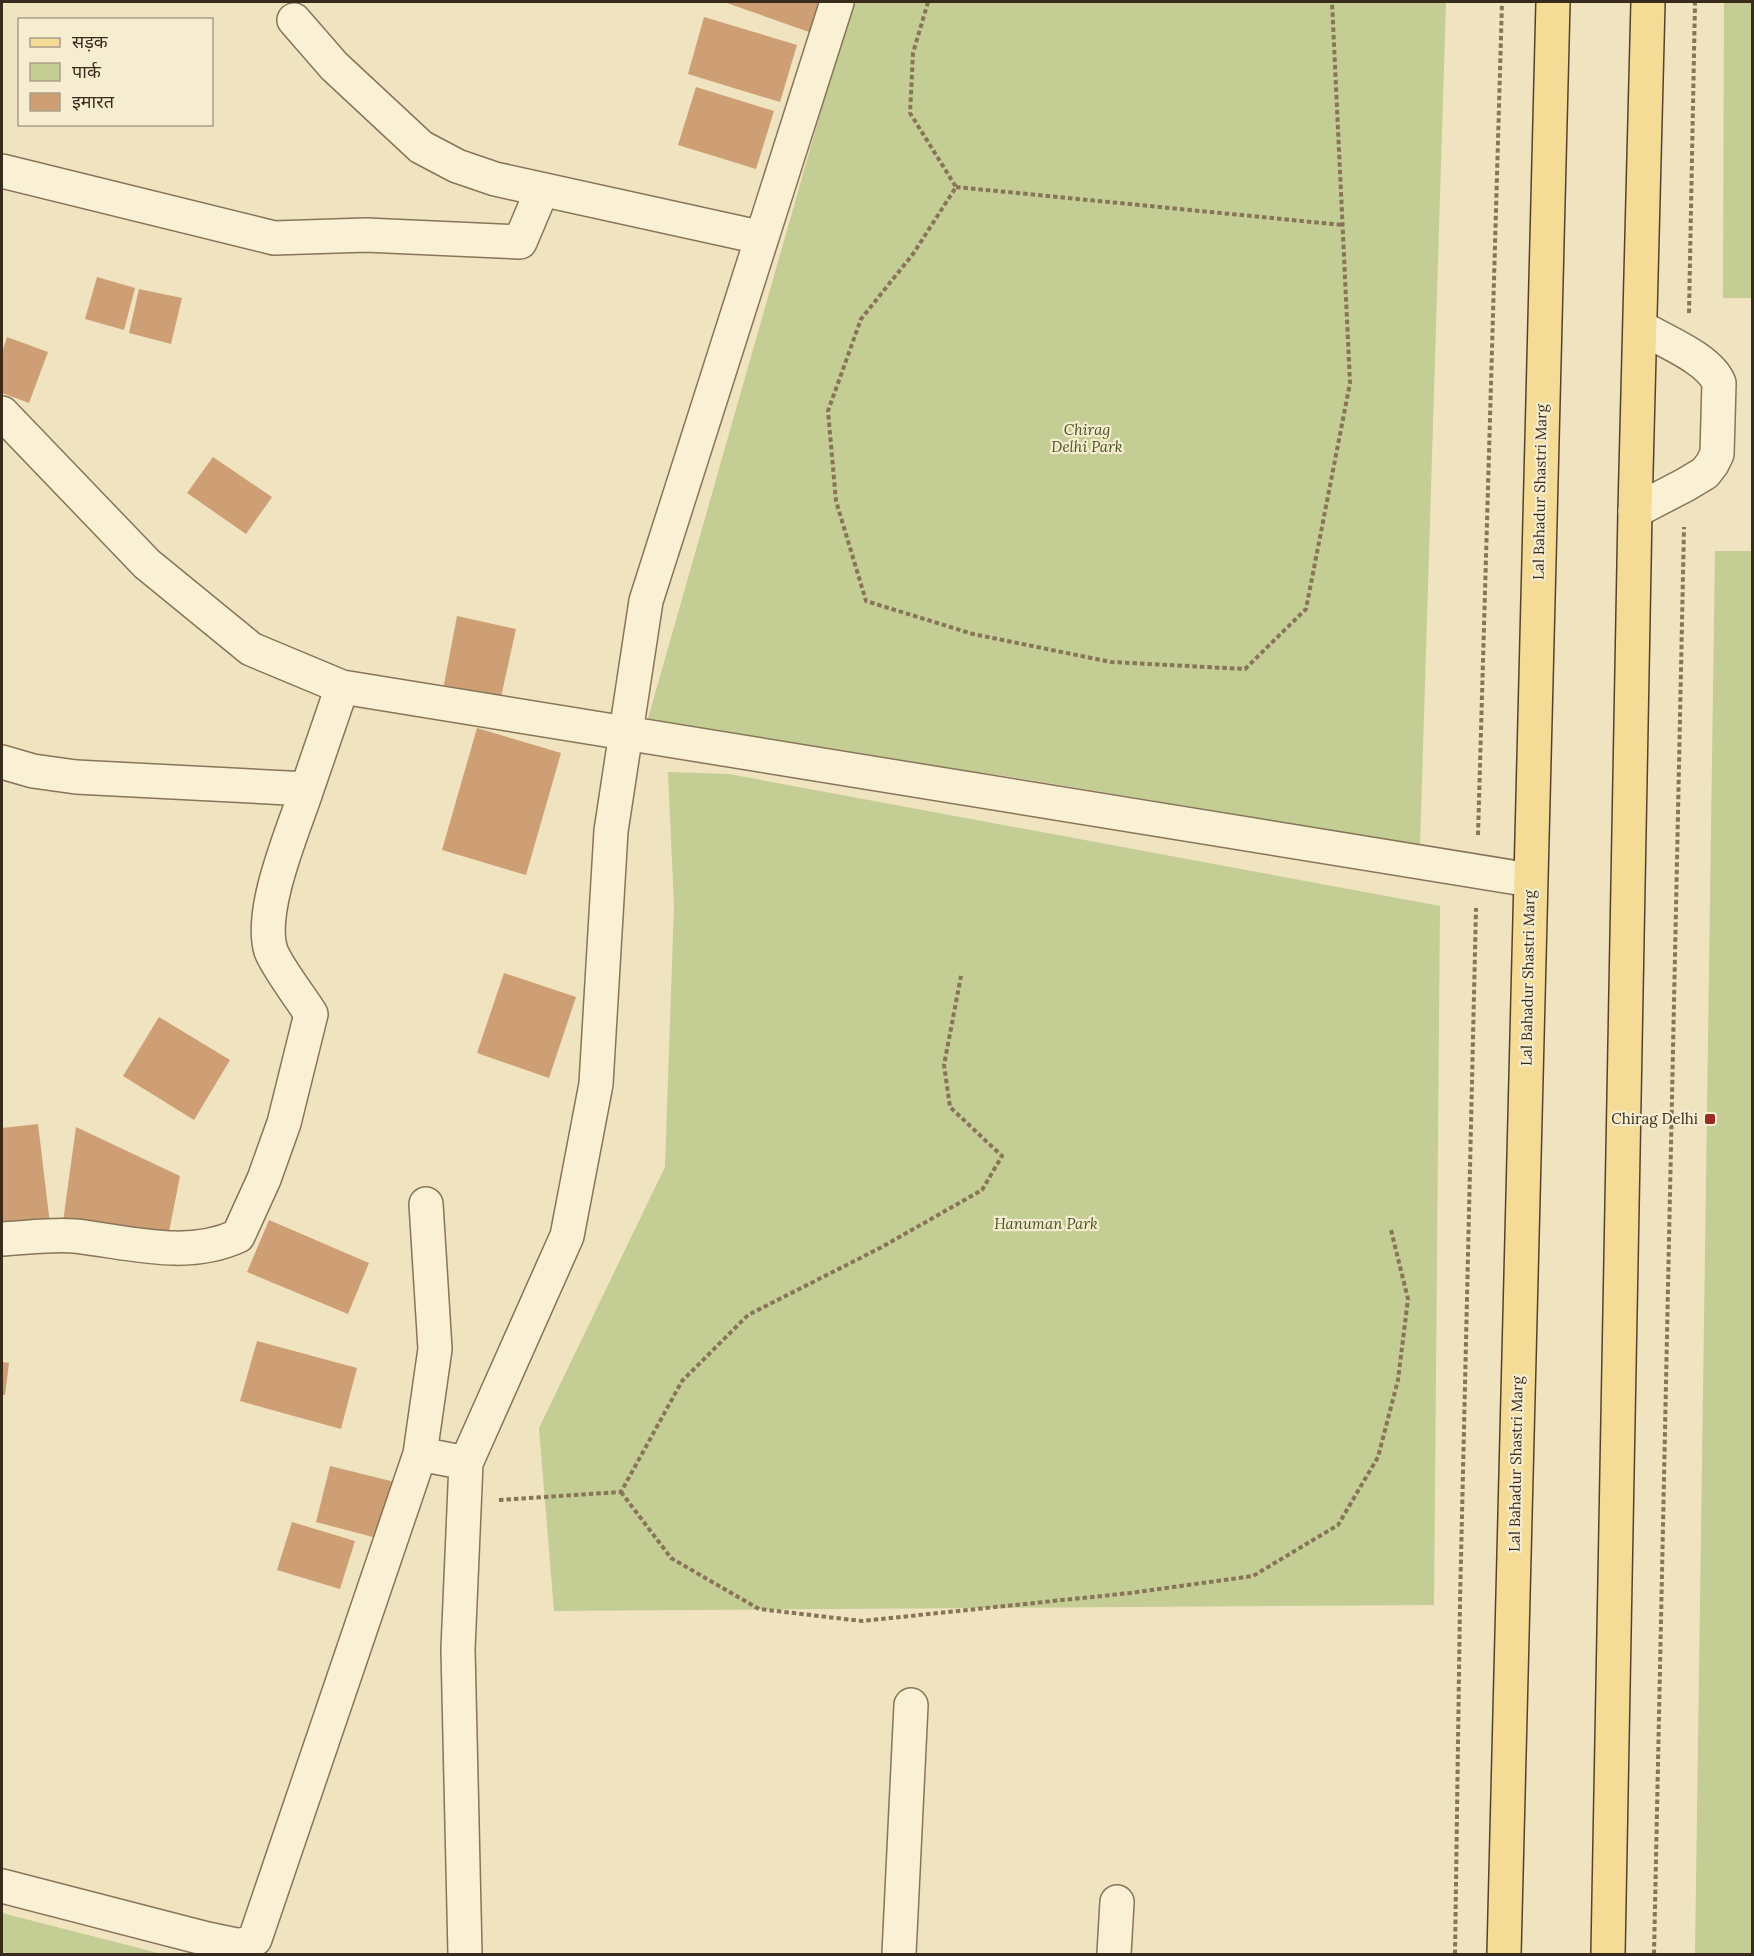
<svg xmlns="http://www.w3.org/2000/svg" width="1754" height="1956" viewBox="0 0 1754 1956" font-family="Lora,'Noto Sans Devanagari',serif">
	<rect width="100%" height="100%" fill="#efe3c0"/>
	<path fill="#c3cd94" d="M852 2H1446L1420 845 1006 776 645 729Z
		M1724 2H1752V298H1723Z
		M1715 551H1752V1954H1695Z
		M668 772 729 774 1440 906 1434 1605 554 1611 539 1428 665 1167 674 906Z
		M2 1913 162 1954H2Z"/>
	<path fill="#ce9f75" d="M724 2H820L809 32Z
		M704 17 797 45 780 102 688 74Z
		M696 87 774 111 756 169 678 145Z
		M97 277 135 288 124 330 85 319Z
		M139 289 182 298 171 344 129 333Z
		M7 337 48 352 29 403 2 393V353Z
		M213 457 272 497 246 534 187 493Z
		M457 616 516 629 499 706 442 695Z
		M477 728 561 753 526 875 442 850Z
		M504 973 576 997 549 1078 477 1053Z
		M159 1017 230 1060 194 1120 123 1076Z
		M38 1124 50 1224 2 1230V1128Z
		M76 1127 180 1176 168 1237 62 1229Z
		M269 1220 369 1263 348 1314 247 1272Z
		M257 1341 357 1368 341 1429 240 1401Z
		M2 1362 9 1363 5 1395H2Z
		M330 1466 403 1484 388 1541 316 1522Z
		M292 1522 355 1541 340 1589 277 1570Z"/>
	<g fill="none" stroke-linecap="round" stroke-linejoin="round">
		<g stroke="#887458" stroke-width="36">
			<path id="minor" d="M294 20 334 66 421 147 457 166 495 179 759 237
				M2 171 274 238 366 235 520 242 542 190
				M2 413 147 564 251 649 342 687 1530 880
				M1635 511 1685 485 1705 473 1712 464 1717 454 1719 383C1710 359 1664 341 1642 328
				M2 762 33 771 76 777 307 789 342 687
				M2 1239C25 1238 51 1234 75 1236 129 1242 186 1260 238 1236L264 1179 284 1123 311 1014C301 998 277 967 271 951 258 910 294 829 307 789
				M420 1454 435 1349 426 1204
				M2 1886 207 1939 241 1946 255 1939 420 1454 466 1463
				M465 1954 458 1649 466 1463 567 1236 596 1084 611 831 646 601 837 2
				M899 1954 911 1705
				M1114 1954 1117 1902"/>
		</g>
		<g stroke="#56422c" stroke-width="36">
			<path id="major" d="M1504 1954 1553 2
				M1608 1954 1635 511 1648 2"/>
		</g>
		<path stroke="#887458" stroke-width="4" stroke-dasharray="4.5 3" stroke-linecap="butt" d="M928 2 913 53 910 113 956 187 913 254 861 319 828 411 836 501 866 601 973 634 1111 662 1245 669 1306 609 1350 383 1332 2
			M956 187 1343 225
			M1689 313 1695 2
			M1478 835 1502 2
			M621 1492 671 1558 759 1609 862 1621 1130 1593 1253 1576 1338 1525 1378 1457 1398 1380 1408 1299 1391 1230
			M499 1500 621 1492 682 1381 748 1315 880 1248 982 1190 1002 1156 950 1107 944 1065 961 976
			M1455 1954 1460 1602 1476 908
			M1654 1954 1684 527"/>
		<use href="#minor" stroke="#faf0d3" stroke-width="33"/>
		<use href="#major" stroke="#f4db96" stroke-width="33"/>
	</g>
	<rect fill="#992b26" stroke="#f6edd0" stroke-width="2" x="1704" y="1113" width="12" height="12" rx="3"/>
	<g text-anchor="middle" stroke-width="4.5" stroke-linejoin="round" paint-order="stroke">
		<g font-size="15" font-style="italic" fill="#455422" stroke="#f6edd0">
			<text x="1087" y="435">Chirag<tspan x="1087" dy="17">Delhi Park</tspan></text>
			<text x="1046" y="1229">Hanuman Park</text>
		</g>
		<g font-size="15" fill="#382b1c" stroke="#f6edd0">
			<text transform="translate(1540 492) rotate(-89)" y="5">Lal Bahadur Shastri Marg</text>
			<text transform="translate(1528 978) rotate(-89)" y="5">Lal Bahadur Shastri Marg</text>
			<text transform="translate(1516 1464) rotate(-89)" y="5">Lal Bahadur Shastri Marg</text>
		</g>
		<g font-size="15" fill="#382b1c" stroke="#f6edd0" text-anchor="end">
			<text x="1698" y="1124">Chirag Delhi</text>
		</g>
	</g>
	<rect width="1754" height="1956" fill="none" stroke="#382b1c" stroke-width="6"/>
	<rect x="18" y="18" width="195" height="108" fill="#f6edd0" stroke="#aa9f88" stroke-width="1.5"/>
	<rect x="30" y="38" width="30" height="9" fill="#f4db96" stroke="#aa9f88" stroke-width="1.5"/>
	<text x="72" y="48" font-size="18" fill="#382b1c">सड़क</text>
	<rect x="30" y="63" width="30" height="18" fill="#c3cd94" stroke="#aa9f88" stroke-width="1.5"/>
	<text x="72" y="78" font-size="18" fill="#382b1c">पार्क</text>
	<rect x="30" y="93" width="30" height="18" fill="#ce9f75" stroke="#aa9f88" stroke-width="1.5"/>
	<text x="72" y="108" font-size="18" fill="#382b1c">इमारत</text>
</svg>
